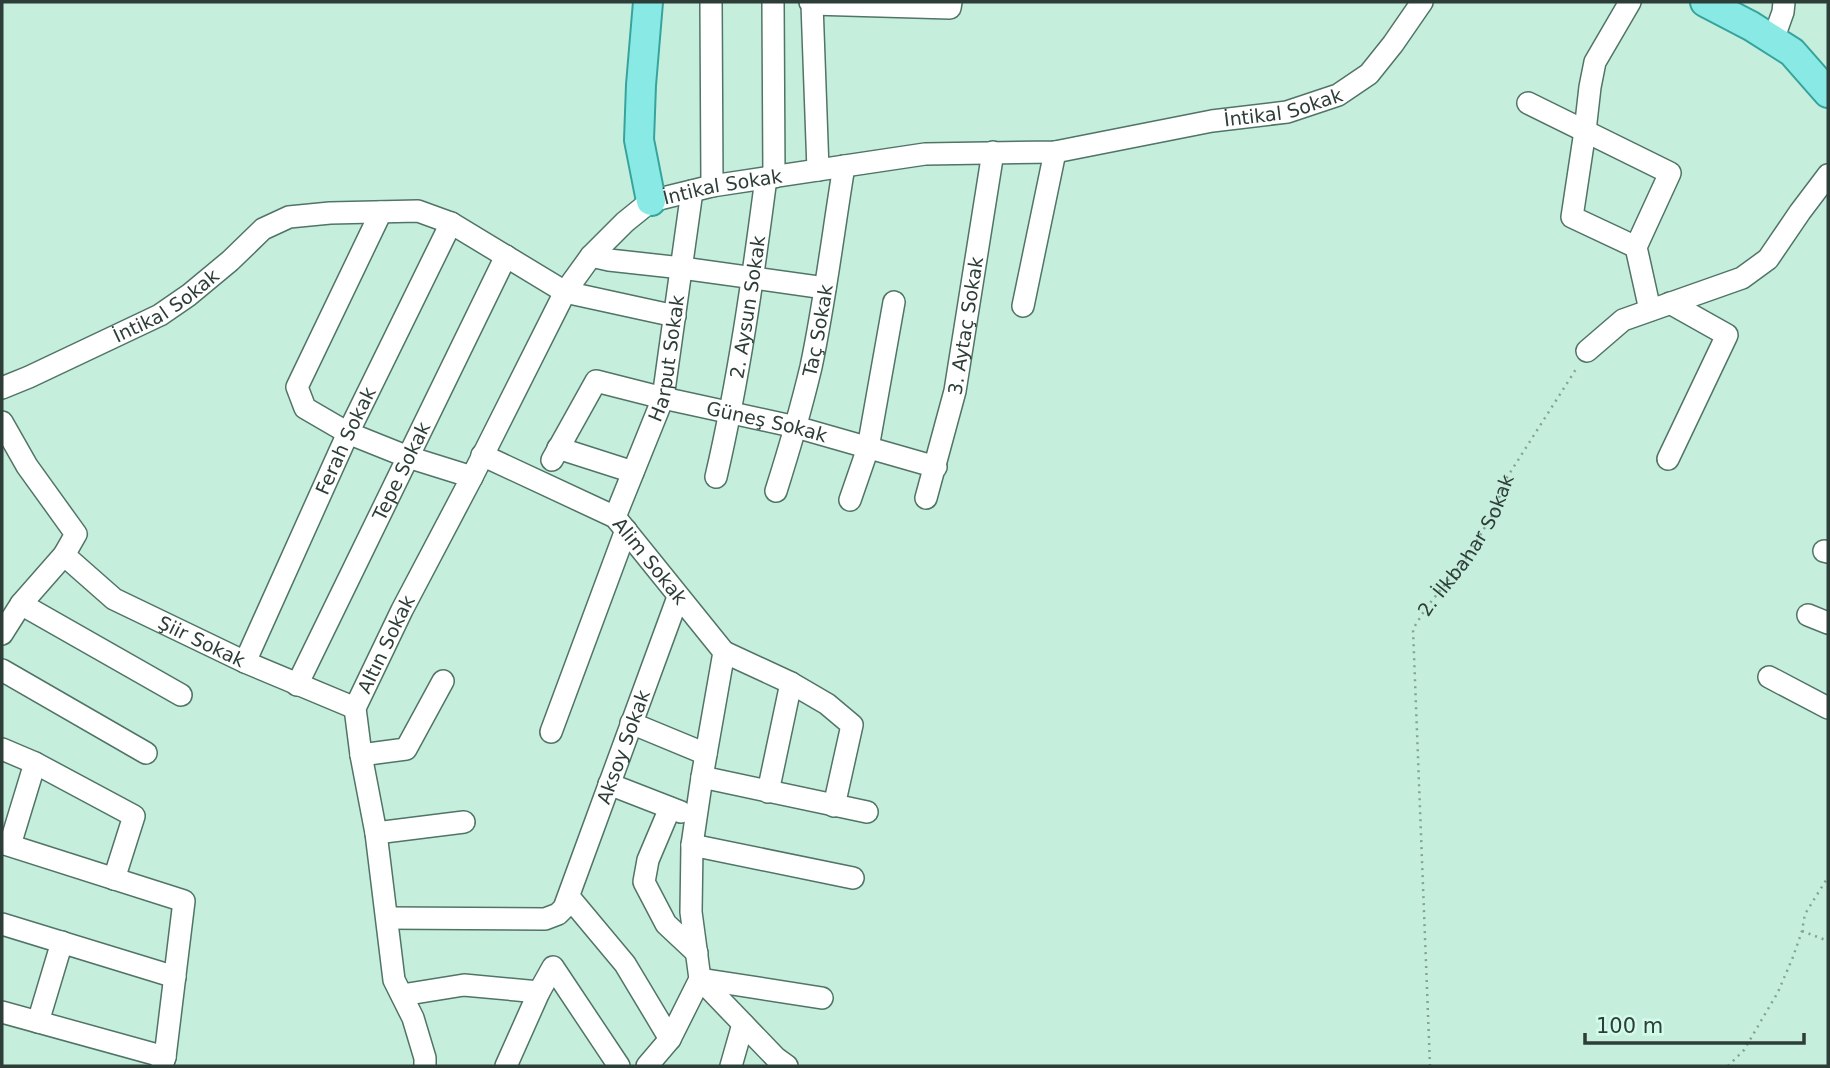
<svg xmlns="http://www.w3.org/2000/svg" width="1830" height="1068" viewBox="0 0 1830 1068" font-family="'DejaVu Sans',sans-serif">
	<rect width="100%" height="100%" fill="#c6eedd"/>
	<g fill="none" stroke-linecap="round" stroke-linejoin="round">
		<g stroke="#507466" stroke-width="24">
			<g id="minor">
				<path d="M711 2 712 186"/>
				<path d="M773 2 774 177"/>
				<path d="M810 2 812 4 818 170"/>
				<path d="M1630 2 1595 62 1590 87 1585 131 1572 217 1636 247"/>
				<path d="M812 4 950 8 951 2"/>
				<path d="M1773 40 1783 12 1784 2"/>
				<path d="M1528 103 1670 173 1636 247 1650 310"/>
				<path d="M381 212 297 387 305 408 348 433 408 457 472 477"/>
				<path d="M591 256 609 260 682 268 825 288"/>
				<path d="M1023 306 1055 152"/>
				<path d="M1587 351 1623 320 1742 278 1768 259 1800 212 1828 175"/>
				<path id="s2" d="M2 388 29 377 160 315 189 295 230 261 263 229 289 217 330 213 418 211 451 223 565 292 675 316"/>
				<path d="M2 422 27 466 76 534 64 555 21 604 2 634"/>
				<path d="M558 448 633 472"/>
				<path id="s3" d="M482 455 615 517 724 652 702 777 692 845 691 912 700 979 670 1039 647 1066"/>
				<path d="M1668 459 1727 335 1670 303"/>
				<path id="s4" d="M552 460 596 381 663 398 796 427 936 467"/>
				<path id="s5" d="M716 477C739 378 753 278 766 178"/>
				<path id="s6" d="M776 491C789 450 801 409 811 367 825 301 833 233 844 166"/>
				<path id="s7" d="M926 498 955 391 993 152"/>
				<path d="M850 500 868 448 894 302"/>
				<path id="s8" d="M615 517 663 398 692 191"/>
				<path d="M1824 551 1828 552"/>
				<path id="s9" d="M64 555 114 599 245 662 355 708"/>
				<path d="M21 604 181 695"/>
				<path d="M1808 615 1828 623"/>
				<path d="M724 652 791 683 827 704 852 725 834 806"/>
				<path id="s10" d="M245 662 348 433 451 223"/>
				<path d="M2 670 146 753"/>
				<path d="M1769 677 1828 708"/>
				<path id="s11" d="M297 685 506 256"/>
				<path d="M631 723 706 754"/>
				<path d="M551 732 626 530"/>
				<path d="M2 749 35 763 134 816 114 879"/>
				<path d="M361 755 406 749 443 681"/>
				<path d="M702 777 867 812"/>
				<path d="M609 784 681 812"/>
				<path d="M768 792 791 683"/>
				<path d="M670 808 648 860 644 882 666 924 697 953"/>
				<path d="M376 833 464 822"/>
				<path d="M2 843 184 901 165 1057 162 1066"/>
				<path d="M10 845 35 763"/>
				<path d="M692 845 853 878"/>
				<path d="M569 897 625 964 670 1039"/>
				<path id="s12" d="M387 918 545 919 558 914 564 908 678 597"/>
				<path d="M2 924 175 977"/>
				<path d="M700 979 776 1058 787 1066"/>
				<path d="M700 979 822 998"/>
				<path d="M539 992 553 967 619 1066"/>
				<path d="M402 995 464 985 539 992 506 1066"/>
				<path d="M2 1012 165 1057"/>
				<path d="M38 1022 62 942"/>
				<path id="s13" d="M425 1066V1058L413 1018 394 980 376 833 361 755 355 708 402 610 472 477 565 292 591 256 625 222 651 201 712 186 925 154 1055 152 1212 121 1287 112 1338 95 1369 74 1393 44 1422 2"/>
				<path d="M731 1066 743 1024"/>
			</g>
		</g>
		<g stroke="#36a49d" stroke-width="32">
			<path id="major" d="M648 2 641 85 639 140 651 201
				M1705 2 1751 26 1792 52 1828 93"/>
		</g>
		<g stroke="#85a296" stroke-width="2.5" stroke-dasharray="2 5" stroke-linecap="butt">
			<path d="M1802 931 1828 941"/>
			<path id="s1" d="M1430 1066 1413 629 1426 608 1467 557 1493 514 1506 479 1578 366"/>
			<path d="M1728 1066 1744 1050 1778 992 1793 957 1802 931 1805 914 1828 877"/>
		</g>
		<use href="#minor" stroke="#fff" stroke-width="21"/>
		<use href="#major" stroke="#89eae5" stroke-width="28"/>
	</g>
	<g text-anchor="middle" stroke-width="5" stroke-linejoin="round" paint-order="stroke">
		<g font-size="19" fill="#2d3d37" stroke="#d3fbeb">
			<text dy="7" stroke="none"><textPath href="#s13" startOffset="1600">İntikal Sokak</textPath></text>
			<text dy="7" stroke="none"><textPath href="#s13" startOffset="1032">İntikal Sokak</textPath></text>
			<text dy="7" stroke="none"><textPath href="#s2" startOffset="184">İntikal Sokak</textPath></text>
			<text dy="7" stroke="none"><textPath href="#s5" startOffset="173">2. Aysun Sokak</textPath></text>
			<text dy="7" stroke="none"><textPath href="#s7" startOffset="177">3. Aytaç Sokak</textPath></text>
			<text dy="7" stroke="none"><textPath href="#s6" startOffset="166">Taç Sokak</textPath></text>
			<text dy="7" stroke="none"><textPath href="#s8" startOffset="168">Harput Sokak</textPath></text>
			<text dy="7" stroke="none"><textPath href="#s4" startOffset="266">Güneş Sokak</textPath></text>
			<text dy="7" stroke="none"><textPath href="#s10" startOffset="243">Ferah Sokak</textPath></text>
			<text dy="7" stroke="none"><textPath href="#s11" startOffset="238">Tepe Sokak</textPath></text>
			<text dy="7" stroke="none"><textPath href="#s1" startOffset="537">2. İlkbahar Sokak</textPath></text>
			<text dy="7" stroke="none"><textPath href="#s3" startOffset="203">Alim Sokak</textPath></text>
			<text dy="7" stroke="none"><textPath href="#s9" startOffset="164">Şiir Sokak</textPath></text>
			<text dy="7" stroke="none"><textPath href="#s13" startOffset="438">Altın Sokak</textPath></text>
			<text dy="7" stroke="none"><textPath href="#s12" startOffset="352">Aksoy Sokak</textPath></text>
		</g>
	</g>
	<rect width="1830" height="1068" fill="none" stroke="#2d3d37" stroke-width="7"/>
	<path d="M1585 1033v10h219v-10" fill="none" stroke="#2d3d37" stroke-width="3.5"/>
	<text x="1596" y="1033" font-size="21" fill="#2d3d37" stroke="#d3fbeb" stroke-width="5" paint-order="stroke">100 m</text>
</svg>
